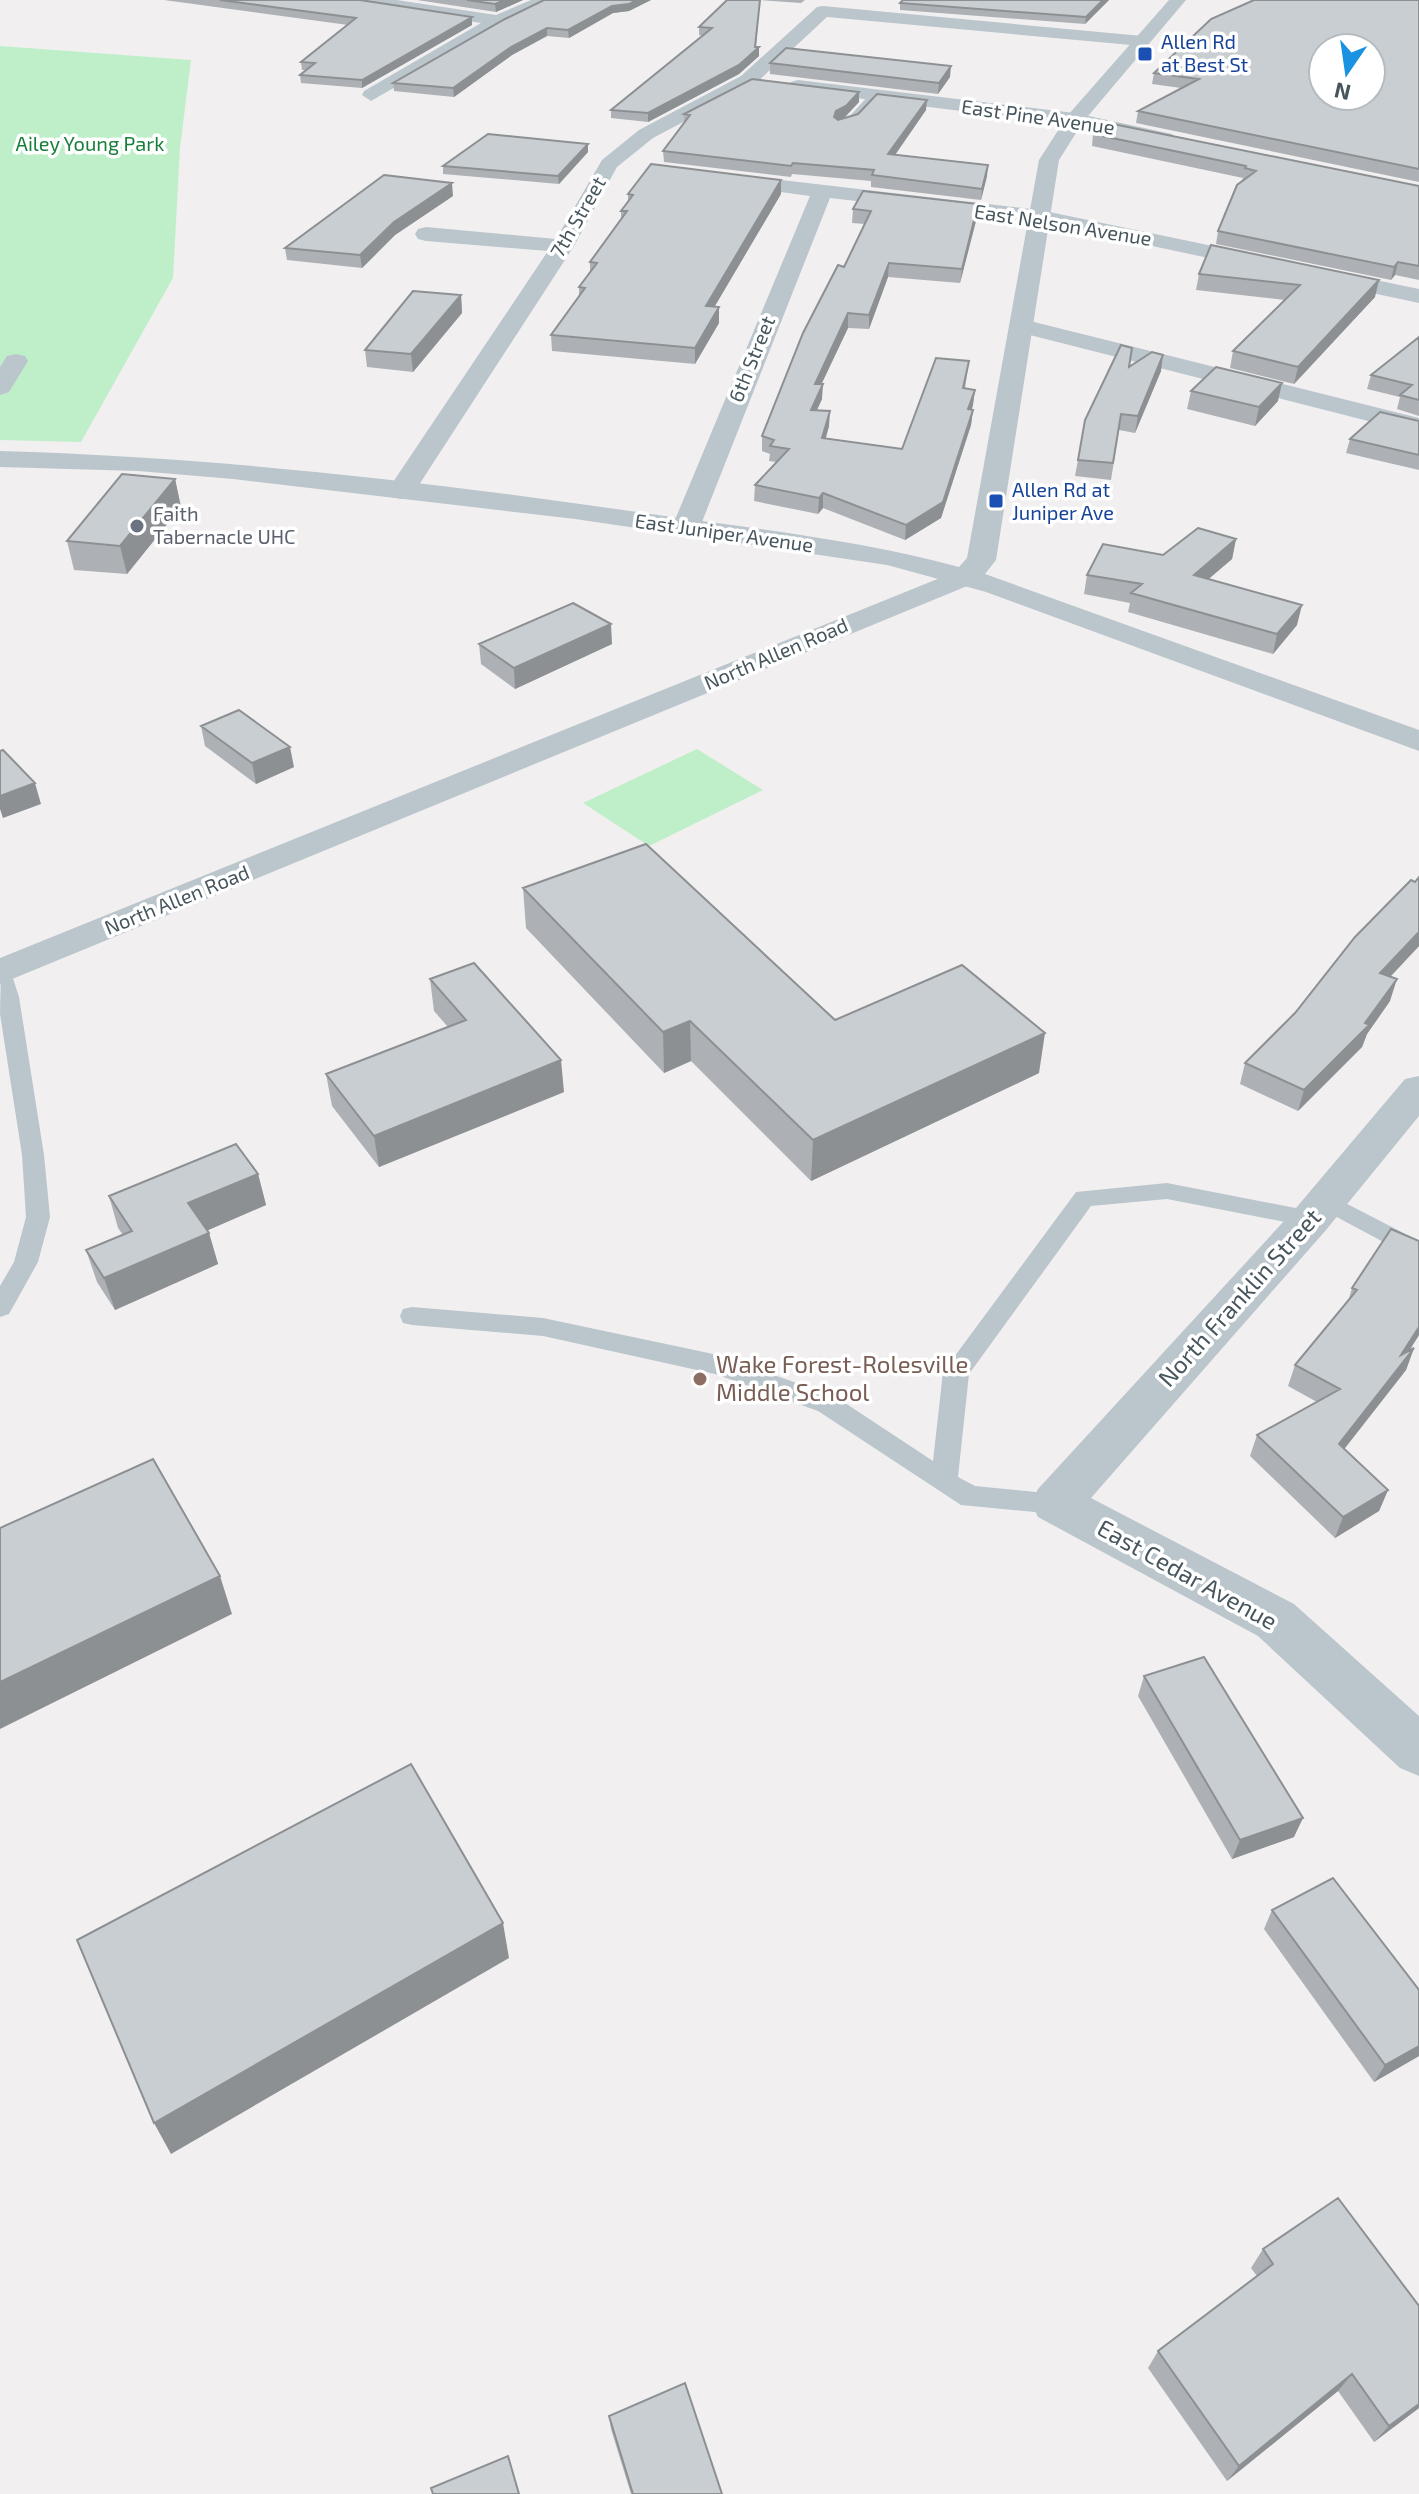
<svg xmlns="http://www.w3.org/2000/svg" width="1419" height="2494" viewBox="0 0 1419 2494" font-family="'Exo 2',sans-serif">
	<rect width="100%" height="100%" fill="#f2eff0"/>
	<path fill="#beefc9" d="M0 46 191 60 180 148 173 278 81 442 0 440Z
		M697 749 763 790 649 846 583 803Z"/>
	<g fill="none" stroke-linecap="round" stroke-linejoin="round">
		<path fill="#bbc6cc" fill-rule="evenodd" d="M871 93 880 95 855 123 837 128V124L847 119Z
			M1 966 11 972 19 997 44 1155 50 1217 38 1262 9 1314 0 1317V1286L14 1262 26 1217 22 1155 0 1014Z
			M1167 1183 1311 1211 1319 1213 1323 1219 1319 1225 1311 1227 1167 1199 1091 1206 969 1374 958 1477 975 1486 1066 1495 1070 1503 1066 1511 1056 1514 961 1505 818 1411 715 1374 543 1336 412 1325 403 1323 400 1316 403 1309 412 1307 543 1318 718 1355 836 1397 933 1461 943 1372 1076 1192Z
			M1326 1193 1419 1241V1261L1318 1207 1314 1201 1318 1195Z"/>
		<path fill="#bbc6cc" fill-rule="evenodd" d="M354 0H397L496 15 531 0H553L504 24 371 101 362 95 364 91 481 23 362 5Z
			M823 6 1142 36 1151 41 1142 46 827 17 755 84 653 138 617 167 574 246 415 491 411 497 401 499 391 497 387 491 548 251 426 241 418 239 415 234 418 229 426 227 556 239 602 160 639 130 741 76 817 7Z
			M798 80 1075 113 1172 134 1175 138 1165 144 1075 125 791 90 789 86 791 82Z
			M722 173 1040 210 1419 289V303L1040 222 830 198 700 527 696 533 686 536 676 533 672 527 810 196 715 183 712 179 715 175Z
			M1022 319 1419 418V434L1014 331 1010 326 1014 321Z
			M16 354 25 356 28 361 9 392 0 395V367L7 356Z
			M967 567 977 570 982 576 977 582 0 984V958Z
			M1419 1076V1116L1326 1230 1091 1498 1294 1604 1419 1716V1776L1400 1768 1258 1636 1038 1517 1031 1503 1038 1489 1296 1208 1405 1079Z"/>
		<path fill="#bbc6cc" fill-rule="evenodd" d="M1169 0H1186L1083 122 1059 160 996 560 985 574 1419 730V751L986 592 887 565 575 519 233 479 138 471 0 467V451C215 457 430 482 644 513 749 528 856 539 959 567L967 558 1039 160 1068 115Z"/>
	</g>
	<path fill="#adb1b5" d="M164 0H360L472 17V25L362 88 301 83 300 75 306 70H302L301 62 348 25Z
		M417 0H523L496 12Z
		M544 0H651L629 11 613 13 569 38 547 36 512 55 454 97 394 91 393 83Z
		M727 0H805L801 3 760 0 756 47H759V56L739 74 648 122 611 118V110L703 36 699 35V27Z
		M903 0H1109L1085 24 900 10V3Z
		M1419 0V182L1136 123 1138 111 1181 88 1152 84 1154 73Z
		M770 63 950 77 938 94 770 74Z
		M859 92V102L845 117 838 120 926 110 895 155 987 176 981 200 871 187V181L792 174 791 177 664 162 663 151 684 123V114Z
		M1093 134 1419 186V280L1395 275 1391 280 1216 244 1218 231 1243 178 1092 146Z
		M588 152 559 184 443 174V166Z
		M628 194H781L715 306 719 323 695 364 552 351 551 335 579 296V287L590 272V262L621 220V211L628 201Z
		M453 196 395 235 362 268 287 260 285 248Z
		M978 204 977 217 960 283 888 277 869 329 848 328 821 384 822 399 817 410 829 426 826 438 902 449 969 361 965 389 975 390 972 409 973 410 971 425 941 518 905 540 823 508 818 514 754 501 755 485 776 462 769 461 770 454 762 451V436L865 224 852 223 853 209Z
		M1211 245 1375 297 1294 384 1230 368 1233 351 1285 300 1196 290 1199 274Z
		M461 295 462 313 413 372 367 367 365 350Z
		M1419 337V416L1397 409 1400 397 1367 389 1371 375Z
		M1129 367 1161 371 1135 433 1119 430 1111 480 1075 476 1078 460Z
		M1191 391 1278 401 1255 426 1187 409Z
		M1419 421V470L1346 453 1350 439Z
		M175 479 181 507 127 574 74 570 67 541Z
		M1236 539 1232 559 1208 579 1297 625 1273 654 1128 612 1130 603 1084 594 1087 575 1163 555Z
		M479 644H612L515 689 481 664Z
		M201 726 294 767 256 784 205 746Z
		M1419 877V946L1390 977V1001L1367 1034 1362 1047 1298 1111 1240 1084 1245 1063 1295 1013Z
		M523 888 835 1020 1039 1073 811 1181 691 1061 664 1073 526 928Z
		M430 979 564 1092 379 1167 332 1106 326 1074 448 1027 434 1011Z
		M258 1174 266 1205 208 1230 218 1264 115 1310 97 1282 86 1250 123 1235 118 1228 109 1196Z
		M1419 1241V1335L1409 1351 1414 1348 1406 1370 1344 1449 1388 1490 1379 1511 1335 1538 1250 1456 1257 1435 1317 1402 1288 1386 1295 1365 1348 1302 1352 1288Z
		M1144 1676 1294 1837 1232 1859 1138 1696Z
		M1272 1910 1419 1990V2056L1374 2082 1264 1929Z
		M1263 2249 1419 2408 1374 2442 1338 2391 1227 2481 1148 2368 1158 2351 1257 2276 1251 2268Z
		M609 2416 722 2494H631L611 2429Z"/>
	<path fill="#8d9093" d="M505 0H523L496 12 495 4Z
		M636 0H651L629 11 613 13 569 38 568 30 612 6Z
		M760 0 755 51 759 47V56L739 74 648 122V113Z
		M1103 0H1109L1085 24 1086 17Z
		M472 17V25L362 88V80Z
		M547 28V36L512 55 454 97 453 88 511 47Z
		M951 66 950 77 938 94 939 83Z
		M859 92V102L845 117 836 121 834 117 836 111Z
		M927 100 926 110 888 165V154Z
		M588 144V152L559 184 558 176Z
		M988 165 987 176 981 200 982 189Z
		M781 180V194L706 321V306Z
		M452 183 453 196 395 235 362 268 360 255 394 222Z
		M978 204 977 217 960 283 962 269Z
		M1398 262 1395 275 1391 280 1394 267Z
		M889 263 888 277 869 329V315Z
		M1379 280 1375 297 1294 384 1298 367Z
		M461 295 462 313 413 372 411 354Z
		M719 307V323L695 364V348Z
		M848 313V328L815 398V384Z
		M1163 355 1161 371 1135 433 1138 416Z
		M1282 383 1278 401 1255 426 1259 407Z
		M823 384 822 399 810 425 811 410Z
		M975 390 973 405 967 424 968 409Z
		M973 410 971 425 941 518 905 540 906 525Z
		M830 411 829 426 821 453 822 438Z
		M175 479 181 507 127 574 120 546Z
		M823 493V508L818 514 819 498Z
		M1236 539 1232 559 1190 595 1194 575Z
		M1302 605 1297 625 1273 654 1277 634Z
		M611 624 612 644 515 689 514 668Z
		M290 747 294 767 256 784 252 763Z
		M35 783 41 804 3 818 0 809V796Z
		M1419 932V946L1374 994 1380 973Z
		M1397 979 1390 1001 1367 1034 1362 1047 1298 1111 1304 1090 1365 1023Z
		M690 1021 691 1061 664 1073 663 1032Z
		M1045 1033 1039 1073 811 1181 813 1140Z
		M561 1060 564 1092 379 1167 374 1136Z
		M258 1174 266 1205 197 1235 188 1203Z
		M209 1233 218 1264 115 1310 104 1278Z
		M1419 1327V1335L1397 1370 1414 1348 1406 1370 1331 1466 1339 1444 1401 1355Z
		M1388 1490 1379 1511 1335 1538 1343 1517Z
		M220 1576 232 1614 0 1729V1682Z
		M1303 1818 1294 1837 1232 1859 1240 1840Z
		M503 1923 509 1958 171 2154 154 2123Z
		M1419 2046V2056L1374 2082 1385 2065Z
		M1352 2374 1338 2391 1227 2481 1239 2466Z
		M1419 2404V2408L1374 2442 1389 2426Z"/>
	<path fill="#c9ced2" stroke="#8d9093" stroke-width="2" fill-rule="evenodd" d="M220 0H360L472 17 362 80 300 75 315 63 301 62 356 18Z
		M467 0H505L495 4Z
		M544 0H636L629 4 612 6 568 30 547 28 511 47 453 88 393 83 505 19Z
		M727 0H760L755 47H759L739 65 648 113 611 110 712 28 699 27Z
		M903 0H1103L1086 17 900 3Z
		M1254 0H1419V169L1138 111 1199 79 1154 73 1211 19ZM1323 48H1371V96H1323Z
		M786 48 951 66 939 83 770 63Z
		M752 79 859 92 846 106 836 111 834 117 838 120 858 114 877 94 927 100 888 154 988 165 982 189 872 175 874 170 793 163 791 166 663 151 690 115 684 114Z
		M1113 124 1419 186V266L1398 262 1394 267 1218 231 1237 185 1256 171 1245 168 1246 166 1093 134Z
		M488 134 588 144 558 176 443 166Z
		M651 164 781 180 706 306 719 307 695 348 551 335 585 288 579 287 597 263 590 262 627 211H621L633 195 628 194Z
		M384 175 452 183 394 222 360 255 285 248Z
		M863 191 978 204 962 269 889 263 869 315 848 313 815 384H823L811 410 830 411 822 438 902 449 936 358 969 361 963 388 975 390 968 409 973 410 943 502 906 525 823 493 819 498 755 485 789 449 770 446 774 440 762 436 803 333 838 265 844 267 871 211 853 209Z
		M1211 245 1379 280 1298 367 1233 351 1300 285 1199 274Z
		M413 291 461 295 411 354 365 350Z
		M1419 337V400L1400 395 1412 385 1371 375Z
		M1121 345 1132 348 1129 367 1152 352 1163 355 1138 416 1121 414 1113 463 1078 460 1085 420Z
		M1216 367 1282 383 1259 407 1191 391Z
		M1380 412 1419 421V455L1350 439Z
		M122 474 175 479 120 546 67 541Z
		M1198 528 1236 539 1194 575 1302 605 1277 634 1131 593 1142 584 1087 575 1103 544 1163 555Z
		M573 603 611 624 514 668 479 644Z
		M239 710 290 747 252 763 201 726Z
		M3 750 35 783 0 796V751Z
		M646 844 835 1020 962 965 1045 1033 813 1140 690 1021 663 1032 523 888Z
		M1419 877V932L1380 973 1397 979 1365 1023 1369 1025 1304 1090 1245 1063 1295 1013 1355 937 1411 880 1415 882Z
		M474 963 561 1060 374 1136 326 1074 466 1020 430 979Z
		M236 1144 258 1174 188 1203 209 1233 104 1278 86 1250 132 1231 109 1196Z
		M1391 1229 1419 1241V1327L1401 1355 1414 1348 1339 1444 1388 1490 1343 1517 1257 1435 1340 1389 1295 1365 1357 1290 1352 1288Z
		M153 1459 220 1576 0 1682V1528Z
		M1204 1657 1303 1818 1240 1840 1144 1676Z
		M411 1764 503 1923 154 2123 77 1940Z
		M1333 1878 1419 1990V2046L1385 2065 1272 1910Z
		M1338 2198 1419 2306V2404L1389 2426 1352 2374 1239 2466 1158 2351 1273 2264 1263 2249Z
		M685 2383 722 2494H633L609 2416Z
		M508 2456 519 2494H433L431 2488Z"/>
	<g fill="#1a4fb4" stroke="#fff" stroke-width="3">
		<rect x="1137" y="46" width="16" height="16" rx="4"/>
		<rect x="988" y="493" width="16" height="16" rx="4"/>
	</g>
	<circle fill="#6b7280" stroke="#fff" stroke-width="3" cx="137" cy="526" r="8"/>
	<circle fill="#8d6e63" stroke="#fff" stroke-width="3" cx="700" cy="1379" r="8"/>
	<g text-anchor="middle" stroke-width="7" stroke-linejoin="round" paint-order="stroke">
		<g font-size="20" fill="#164399" stroke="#fff" text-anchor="start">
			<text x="1161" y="49">Allen Rd<tspan x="1161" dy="23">at Best St</tspan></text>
			<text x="1012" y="497">Allen Rd at<tspan x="1012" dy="23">Juniper Ave</tspan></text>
		</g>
		<g font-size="20" fill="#47565d" stroke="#fff">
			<text transform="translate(1038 117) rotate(8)" y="7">East Pine Avenue</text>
			<text transform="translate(578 217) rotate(-60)" y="7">7th Street</text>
			<text transform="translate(1063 225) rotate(9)" y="7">East Nelson Avenue</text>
			<text transform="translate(752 359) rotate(-68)" y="7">6th Street</text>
			<text transform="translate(724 533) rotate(8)" y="7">East Juniper Avenue</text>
			<text transform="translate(776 654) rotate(-23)" y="7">North Allen Road</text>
			<text transform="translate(177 900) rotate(-22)" y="7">North Allen Road</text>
		</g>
		<g font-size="20" fill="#177f3a" stroke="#fff">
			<text x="90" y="151">Ailey Young Park</text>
		</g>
		<g font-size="20" fill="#5b616d" stroke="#fff" text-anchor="start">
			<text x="153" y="521">Faith<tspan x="153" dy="23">Tabernacle UHC</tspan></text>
		</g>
		<g font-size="24" fill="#47565d" stroke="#fff">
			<text transform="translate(1240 1298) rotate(-48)" y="8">North Franklin Street</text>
			<text transform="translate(1187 1575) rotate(29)" y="8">East Cedar Avenue</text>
		</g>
		<g font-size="24" fill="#785e54" stroke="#fff" text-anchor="start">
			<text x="716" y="1373">Wake Forest-Rolesville<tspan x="716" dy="28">Middle School</tspan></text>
		</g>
	</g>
	<g transform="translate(1347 72) rotate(193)"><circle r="38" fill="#ffffff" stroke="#b5bbbe" stroke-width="2"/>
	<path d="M0-6L14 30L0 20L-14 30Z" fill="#1992e2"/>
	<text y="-12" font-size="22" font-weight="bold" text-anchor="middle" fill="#47565d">N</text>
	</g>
</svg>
